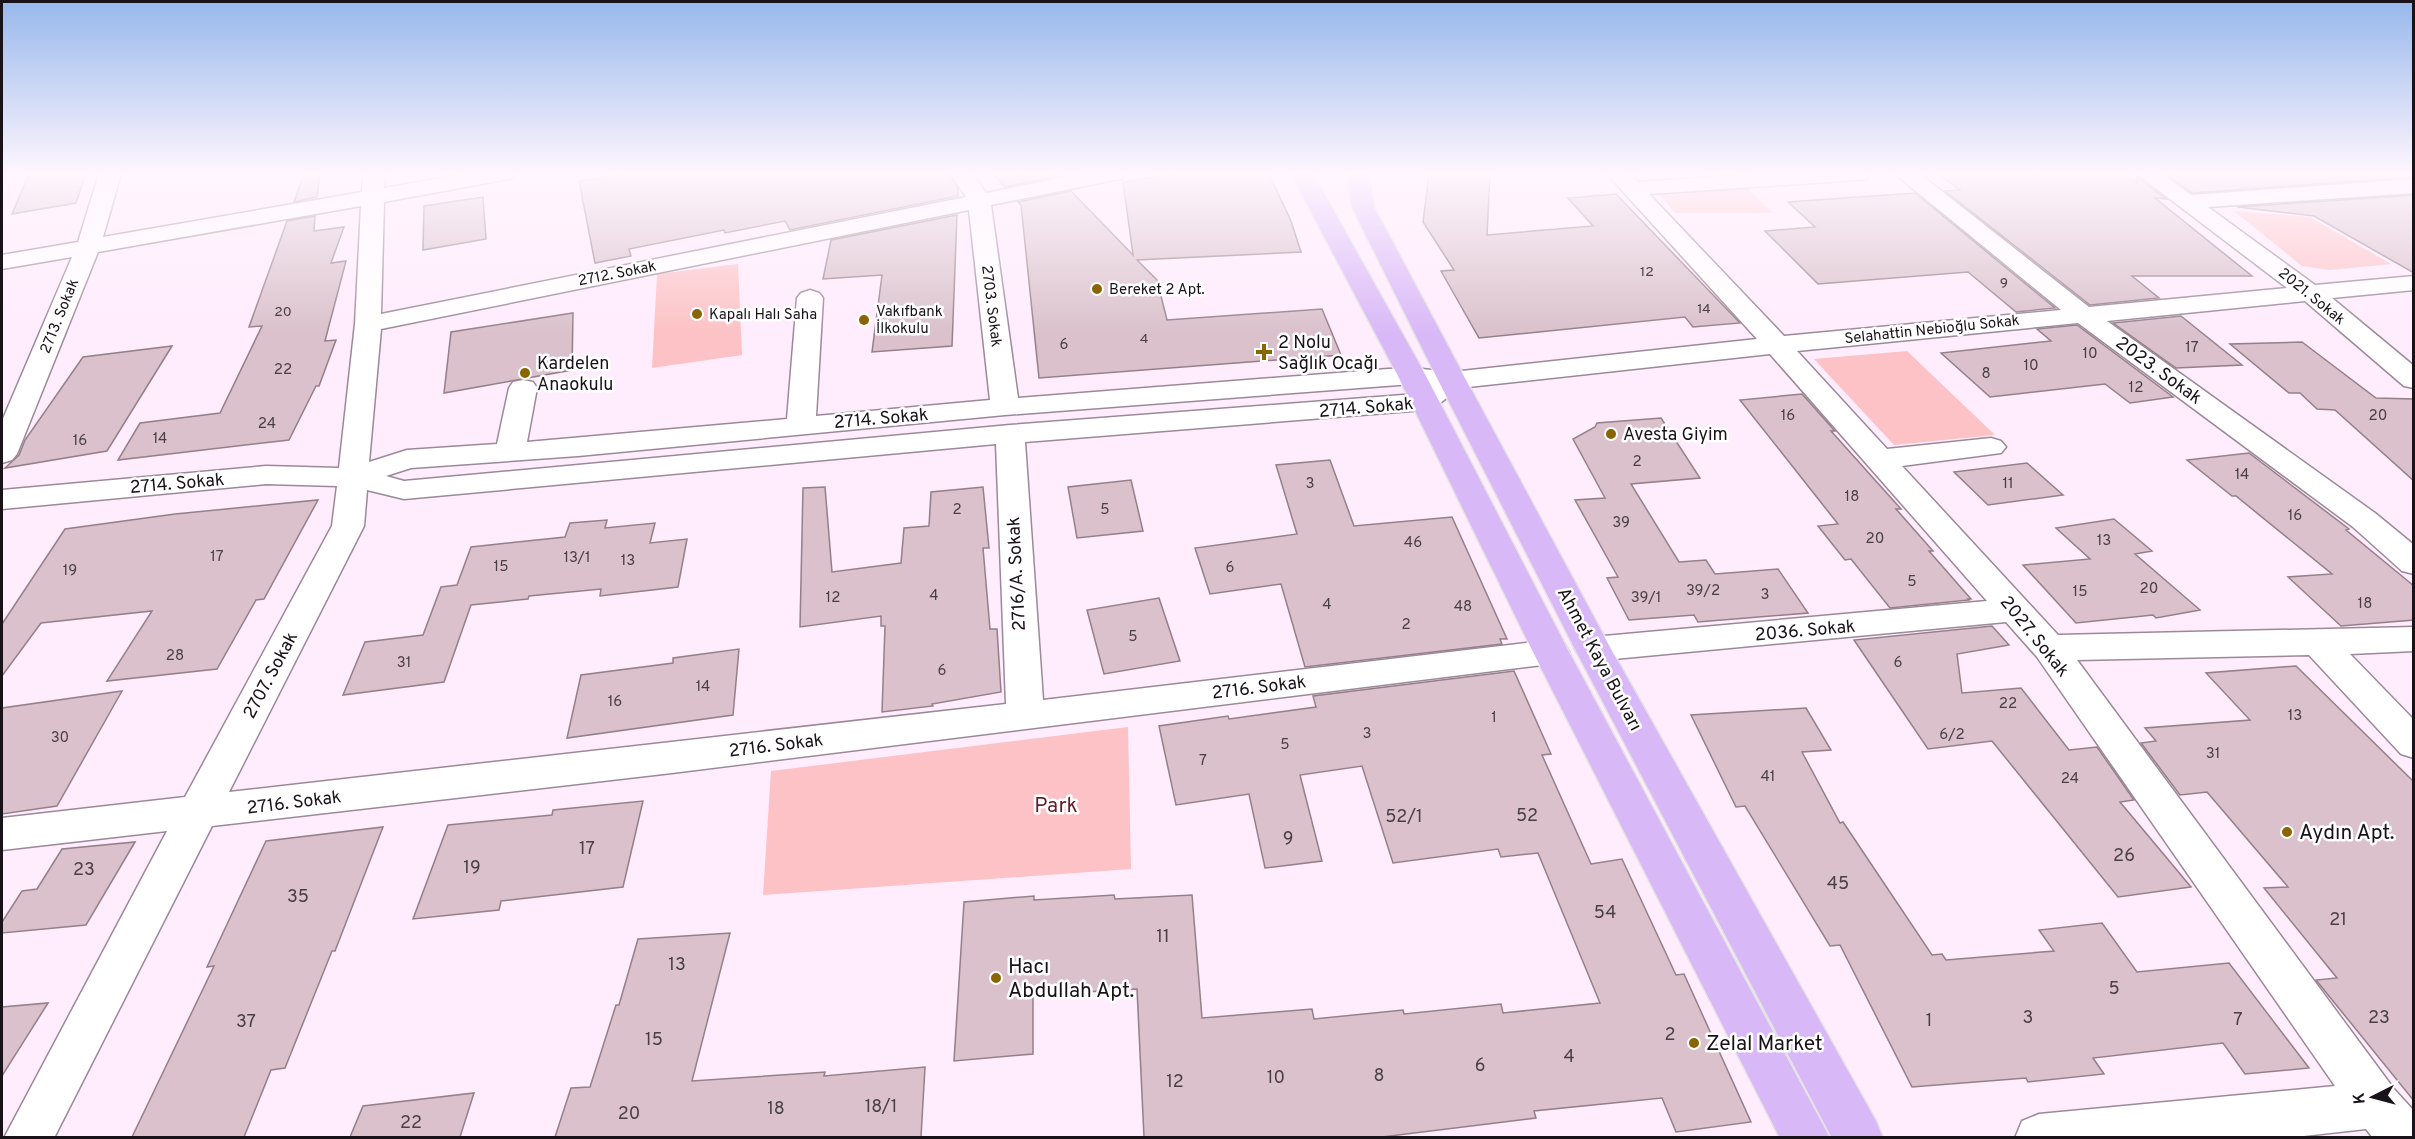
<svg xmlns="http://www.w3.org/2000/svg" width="2415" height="1139" viewBox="0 0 2415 1139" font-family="Overpass,sans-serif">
	<rect width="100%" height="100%" fill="#ffecfd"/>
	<path fill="#fcc2c5" d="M1745 186 1773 213H1675L1658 193Z
		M2234 211 2310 217 2391 264 2330 270 2302 266Z
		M738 264 742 355 652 368 657 274Z
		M1907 351 1995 435 1894 445 1814 359Z
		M1128 727 1131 869 763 895 771 771Z"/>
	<path fill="#dac1cb" stroke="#957f88" stroke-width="1.5" d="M29 174H86L76 203 12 214Z
		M304 174H320L317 197 294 202Z
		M624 174H949L958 189V196L790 230 785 221 725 233 724 230 629 249 631 256 595 263 579 181Z
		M993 174H1054L1056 176 1005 187Z
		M1173 174H1269L1291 221 1301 252 1137 260 1157 280 1167 320 1322 309 1341 355 1039 378 1021 205 1018 202 1071 191 1133 255 1123 182Z
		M1429 174H1490L1487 235 1593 226 1568 198 1616 194 1740 323 1693 327 1685 317 1479 338 1441 271 1454 270 1423 222Z
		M1939 174H2126L2137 183V177L2166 199 2155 198 2252 276H2132L2159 298 2090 305 1945 191 1960 190Z
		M2166 174H2414V177L2192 193Z
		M1915 193 2055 308 2016 312 1968 272 1818 284 1765 231 1815 227 1788 202Z
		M2414 195V273L2314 216 2237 207Z
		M483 197 486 239 423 250 424 206Z
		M957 215 952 346 872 352 882 275 823 279 831 240Z
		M315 216 314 231 344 227 331 263 346 261 325 341 336 340 319 386H316L289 440 118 460 140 423 220 413 262 326 249 327 287 221Z
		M573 313 572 370 444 393 451 332Z
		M2181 316 2242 365 2176 368 2113 323Z
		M2077 325 2173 397 2130 403 2105 384 1990 397 1941 353 2051 341 2037 329Z
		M2302 342 2376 398 2414 399V481L2335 410 2317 409 2300 393H2289L2230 344Z
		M172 346 107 451 5 468 19 455 25 440 83 357Z
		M1802 394 1835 431H1831L1901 509H1896L1933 551H1929L1971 599H1968L1969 600 1890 608 1851 559 1845 560 1818 526 1838 524 1740 400Z
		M1661 418 1700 478 1631 484 1679 562 1706 560 1715 574 1778 569 1808 613 1698 622 1694 615 1629 620 1607 578 1618 577 1575 500 1605 498 1573 439 1595 427 1597 423Z
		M2249 453 2349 529 2346 530 2414 586V620L2341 626 2288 577 2332 574 2236 496H2232L2187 460Z
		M1330 460 1354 526 1452 517 1507 639H1500L1502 644 1305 667 1281 584 1210 594 1195 548 1297 534 1276 465Z
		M2027 463 2063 495 1988 505 1954 472Z
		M1131 480 1143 531 1077 538 1068 487Z
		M825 487 832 572 901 563 904 528 929 526 931 492 983 487 989 548H983L990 629H997L1001 692 932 704 933 706 882 712 885 626H881V616L800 627 803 488Z
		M318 500 264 599 256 600 217 669 107 681 152 611 41 623 2 676V624L65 529 175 514Z
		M2114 519 2152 551 2135 554 2200 610 2156 618 2153 615 2076 623 2023 565 2090 559 2056 528Z
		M607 520 605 528 655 523 650 543 687 539 678 587 600 596 601 589 529 596 528 599 471 605 444 682 343 695 365 642 423 635 441 587 457 585 471 547 565 537 570 523Z
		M1159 598 1180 661 1104 674 1087 610Z
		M1992 626 2009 645 1957 654 1962 693 2021 688 2069 750 2097 747 2134 800 2120 802 2191 887 2118 897 1992 741 1928 749 1854 640Z
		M739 649 733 715 567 738 581 675 673 663V658Z
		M2296 666 2414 782V1101L2316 980 2337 978 2264 888 2288 887 2207 792 2180 795 2141 743 2156 741 2145 728 2250 720 2206 673Z
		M1514 671 1551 754 1542 755 1591 864 1622 859 1676 975 1684 974 1751 1122 1676 1132 1662 1098 1534 1111 1536 1118 1382 1137H1144L1137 989 1033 995V1054L954 1061 964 902 1034 896V900L1114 895 1115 899 1192 895 1202 1018 1312 1009 1314 1019 1403 1010 1404 1014 1501 1004 1503 1013 1600 1003 1538 853 1501 857 1498 849 1393 863 1362 766 1300 775 1322 861 1265 868 1249 794 1176 805 1159 726 1228 716 1229 719 1316 707 1313 696Z
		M122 691 57 806 2 814V708Z
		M1806 708 1831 750 1802 752 1840 823 1843 822 1932 955 1942 954 1946 960 2054 951 2039 930 2102 923 2137 972 2229 963 2309 1068 2245 1074 2223 1043 2093 1058 2104 1074 2028 1082 2026 1078 1912 1087 1840 945 1830 946 1745 806 1736 807 1691 715Z
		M643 801 623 887 501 901 499 910 413 919 448 825 552 815 553 810Z
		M383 827 335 951H332L285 1068 271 1070 244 1137H132L214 966 207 967 266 841Z
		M135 842 86 925 2 933V922L22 891 37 889 62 849Z
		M730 933 692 1081 825 1072 824 1076 925 1067 921 1137H555L571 1088 590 1087 616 1005H619L638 939Z
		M48 1003 2 1076V1007Z
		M474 1093 460 1137H350L363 1106Z"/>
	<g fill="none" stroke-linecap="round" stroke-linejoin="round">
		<g stroke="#9b8999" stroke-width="3">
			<path id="minor" d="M99 174H121L103 237 362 192 363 174H385L384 188 464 174H514L511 179 503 180 384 202 381 314 966 197 951 174H973L986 193 1080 174H1125L1122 179 1114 180 991 205 1018 398 1388 369 1412 368 1452 372 1757 339 1607 174H1630L1638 182 1755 174H1870L1867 179 1859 180 1649 194 1784 336 2061 310 1895 174H1920L2089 307 2287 288 2137 174H2162L2191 195 2414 179V193L2208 207 2315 285 2414 276V290L2332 298 2414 366V388L2404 386 2305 301 2107 321 2375 513 2414 545V574L2402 571 2353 527 2078 323 1797 351 1887 449 1991 438 2001 441 2006 447 2001 453 1902 466 2058 635 2414 627V651L2350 654 2414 720V758L2401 754 2309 655 2077 660 2394 1089 2414 1111V1138H2373L2366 1129 2285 1138H2015L2022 1121 2039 1114 2335 1086 2037 657 2006 622 1593 661 1581 658 1575 649 1581 640 1593 637 1987 601 1770 354 1459 388 1434 408 1424 410 1025 442 1043 700 1551 640 1564 643 1569 652 1564 661 1551 664 672 773 212 826 54 1138H4L167 831 2 850V818L185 797 332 526 337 486 266 484 2 509V490L266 466 339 468 355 324 361 206 98 252 17 454 12 460 2 463V421L72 257 2 269V255L78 242ZM969 210 990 400 816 416 823 298 819 293 810 290 801 293 797 298 787 419 527 442 537 388 533 382 523 380 513 382 509 388 497 444 407 450 369 462 381 329ZM1412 384 1427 386 1416 394 1010 425 404 481 386 476 411 468 578 456 1005 415ZM996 444 1006 704 229 792 364 526 367 490 404 499Z"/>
		</g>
		<g stroke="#e3e3e3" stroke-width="3">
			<path id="major" d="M1291 174H1313L1426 376 1569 652 1830 1138H1780L1533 652 1398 376Z
				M1347 174H1369L1374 207 1466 380 1611 649 1876 1121 1883 1138H1832L1575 649 1438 380 1352 207Z"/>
		</g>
		<use href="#minor" fill="#fff" fill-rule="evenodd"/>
		<use href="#major" fill="#d9b8f7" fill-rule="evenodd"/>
	</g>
	<linearGradient id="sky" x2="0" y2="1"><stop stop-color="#97b8ec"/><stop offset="0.52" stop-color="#fff6fe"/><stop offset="1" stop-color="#fff6fe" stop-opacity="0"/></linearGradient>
	<rect width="2415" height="334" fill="url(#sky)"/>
	<g fill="#896401" stroke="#fff" stroke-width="2">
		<circle cx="1097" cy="289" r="6"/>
		<circle cx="697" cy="314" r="6"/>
		<circle cx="864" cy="320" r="6"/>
		<path d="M1261 343h6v6h6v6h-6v6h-6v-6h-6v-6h6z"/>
		<circle cx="525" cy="373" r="6"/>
		<circle cx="1611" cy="434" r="6"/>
		<circle cx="2287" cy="832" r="6"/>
		<circle cx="996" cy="978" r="6"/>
		<circle cx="1694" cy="1043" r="6"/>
	</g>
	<g text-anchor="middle" stroke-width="5" stroke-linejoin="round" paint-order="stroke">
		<g font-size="14" fill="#493e46">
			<text x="1647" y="276">12</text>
			<text x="2004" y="287">9</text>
			<text x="1704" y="313">14</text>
			<text x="283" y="316">20</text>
			<text x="1144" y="343">4</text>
		</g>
		<g font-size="15" fill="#191319" stroke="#fff">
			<text transform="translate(617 273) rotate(-11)" y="5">2712. Sokak</text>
			<text transform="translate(2312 296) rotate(39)" y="5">2021. Sokak</text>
			<text transform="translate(992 306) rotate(83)" y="5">2703. Sokak</text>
			<text transform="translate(59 316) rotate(-68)" y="5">2713. Sokak</text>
			<text transform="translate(1932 329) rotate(-6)" y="5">Selahattin Nebioğlu Sokak</text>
		</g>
		<g font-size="15" fill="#191319" stroke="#fff" text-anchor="start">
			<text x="1109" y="294">Bereket 2 Apt.</text>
			<text x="876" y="316">Vakıfbank<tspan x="876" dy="17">İlkokulu</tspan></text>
			<text x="709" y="319">Kapalı Halı Saha</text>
		</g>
		<g font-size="15" fill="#493e46">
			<text x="1064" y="349">6</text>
			<text x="2192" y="352">17</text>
			<text x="2090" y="358">10</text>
			<text x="2031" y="370">10</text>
			<text x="283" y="374">22</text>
			<text x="1986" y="378">8</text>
			<text x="2136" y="392">12</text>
			<text x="1788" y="420">16</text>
			<text x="2378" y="420">20</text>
			<text x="267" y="428">24</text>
			<text x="160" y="443">14</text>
			<text x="80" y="445">16</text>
			<text x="1637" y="466">2</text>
			<text x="2242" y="479">14</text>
			<text x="1310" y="488">3</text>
			<text x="2008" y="488">11</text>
			<text x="1852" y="501">18</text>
			<text x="957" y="514">2</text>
			<text x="1105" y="514">5</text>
			<text x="2295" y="520">16</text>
			<text x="1621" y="527">39</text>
			<text x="1875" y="543">20</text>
			<text x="2104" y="545">13</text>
			<text x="1413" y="547">46</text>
			<text x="217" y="561">17</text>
			<text x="577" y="562">13/1</text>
			<text x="628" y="565">13</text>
			<text x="501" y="571">15</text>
			<text x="1230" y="572">6</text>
			<text x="70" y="575">19</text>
			<text x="1912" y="586">5</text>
			<text x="2149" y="593">20</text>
			<text x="1703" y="595">39/2</text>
			<text x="2080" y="596">15</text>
			<text x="1765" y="599">3</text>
			<text x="934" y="600">4</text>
			<text x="833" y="602">12</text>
			<text x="1646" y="602">39/1</text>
			<text x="2365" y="608">18</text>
			<text x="1327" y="609">4</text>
			<text x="1463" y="611">48</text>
			<text x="1406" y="629">2</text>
			<text x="1133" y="641">5</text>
			<text x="175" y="660">28</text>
			<text x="404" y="667">31</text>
			<text x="1898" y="667">6</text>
			<text x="942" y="675">6</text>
			<text x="703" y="691">14</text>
			<text x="615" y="706">16</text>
			<text x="2008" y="708">22</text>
			<text x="2295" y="720">13</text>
			<text x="1494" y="722">1</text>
			<text x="1367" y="738">3</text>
			<text x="1952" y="739">6/2</text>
			<text x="60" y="742">30</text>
			<text x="1285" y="749">5</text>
			<text x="2213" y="758">31</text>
			<text x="1203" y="765">7</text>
			<text x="1768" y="781">41</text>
			<text x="2070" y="783">24</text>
		</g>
		<g font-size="18" fill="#191319" stroke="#fff" text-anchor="start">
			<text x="1278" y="348">2 Nolu<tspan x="1278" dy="21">Sağlık Ocağı</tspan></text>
			<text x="537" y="369">Kardelen<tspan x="537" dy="21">Anaokulu</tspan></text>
			<text x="1623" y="440">Avesta Giyim</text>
		</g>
		<g font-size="18" fill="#191319" stroke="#fff">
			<text transform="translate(2159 370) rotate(36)" y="6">2023. Sokak</text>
			<text transform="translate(1366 407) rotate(-5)" y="6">2714. Sokak</text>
			<text transform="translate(881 418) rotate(-5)" y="6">2714. Sokak</text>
			<text transform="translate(177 483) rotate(-5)" y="6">2714. Sokak</text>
			<text transform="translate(1016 574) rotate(-93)" y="6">2716/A. Sokak</text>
			<text transform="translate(1805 630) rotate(-5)" y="6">2036. Sokak</text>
			<text transform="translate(2035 636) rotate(51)" y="6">2027. Sokak</text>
			<text transform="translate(1600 659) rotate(62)" y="6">Ahmet Kaya Bulvarı</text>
			<text transform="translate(270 675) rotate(-62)" y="6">2707. Sokak</text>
			<text transform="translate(1259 687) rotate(-7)" y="6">2716. Sokak</text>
			<text transform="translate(776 745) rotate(-7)" y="6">2716. Sokak</text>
			<text transform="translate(294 802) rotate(-7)" y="6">2716. Sokak</text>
		</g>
		<g font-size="18" fill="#493e46">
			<text x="1527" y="821">52</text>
			<text x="1404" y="822">52/1</text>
			<text x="1288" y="844">9</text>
			<text x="587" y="854">17</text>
			<text x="2124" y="861">26</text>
			<text x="472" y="873">19</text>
			<text x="84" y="875">23</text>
			<text x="1838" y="889">45</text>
			<text x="298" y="902">35</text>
			<text x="1605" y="918">54</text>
			<text x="2338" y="925">21</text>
			<text x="1163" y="942">11</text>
			<text x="677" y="970">13</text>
			<text x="2114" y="994">5</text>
			<text x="2028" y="1023">3</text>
			<text x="2379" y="1023">23</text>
			<text x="2238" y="1025">7</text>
			<text x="1929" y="1026">1</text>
			<text x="246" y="1027">37</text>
			<text x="1670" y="1040">2</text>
			<text x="654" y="1045">15</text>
			<text x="1569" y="1062">4</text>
			<text x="1480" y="1071">6</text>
			<text x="1379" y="1081">8</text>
			<text x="1276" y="1083">10</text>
			<text x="1175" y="1087">12</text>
			<text x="881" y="1112">18/1</text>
			<text x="776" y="1114">18</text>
			<text x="629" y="1119">20</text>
			<text x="411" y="1128">22</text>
		</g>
		<g font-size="21" fill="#631d28" stroke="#fff">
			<text x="1056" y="812">Park</text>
		</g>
		<g font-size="21" fill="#191319" stroke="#fff" text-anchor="start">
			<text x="2299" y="839">Aydın Apt.</text>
			<text x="1008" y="973">Hacı<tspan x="1008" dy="24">Abdullah Apt.</tspan></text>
			<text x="1706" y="1050">Zelal Market</text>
		</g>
	</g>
	<rect width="2415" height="1139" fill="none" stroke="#191319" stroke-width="6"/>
	<g transform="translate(2373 1097) rotate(264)" stroke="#ffffff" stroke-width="4.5" paint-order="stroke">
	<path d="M0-4.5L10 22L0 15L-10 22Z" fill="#191319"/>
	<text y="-9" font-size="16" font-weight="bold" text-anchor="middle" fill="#191319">K</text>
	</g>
</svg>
